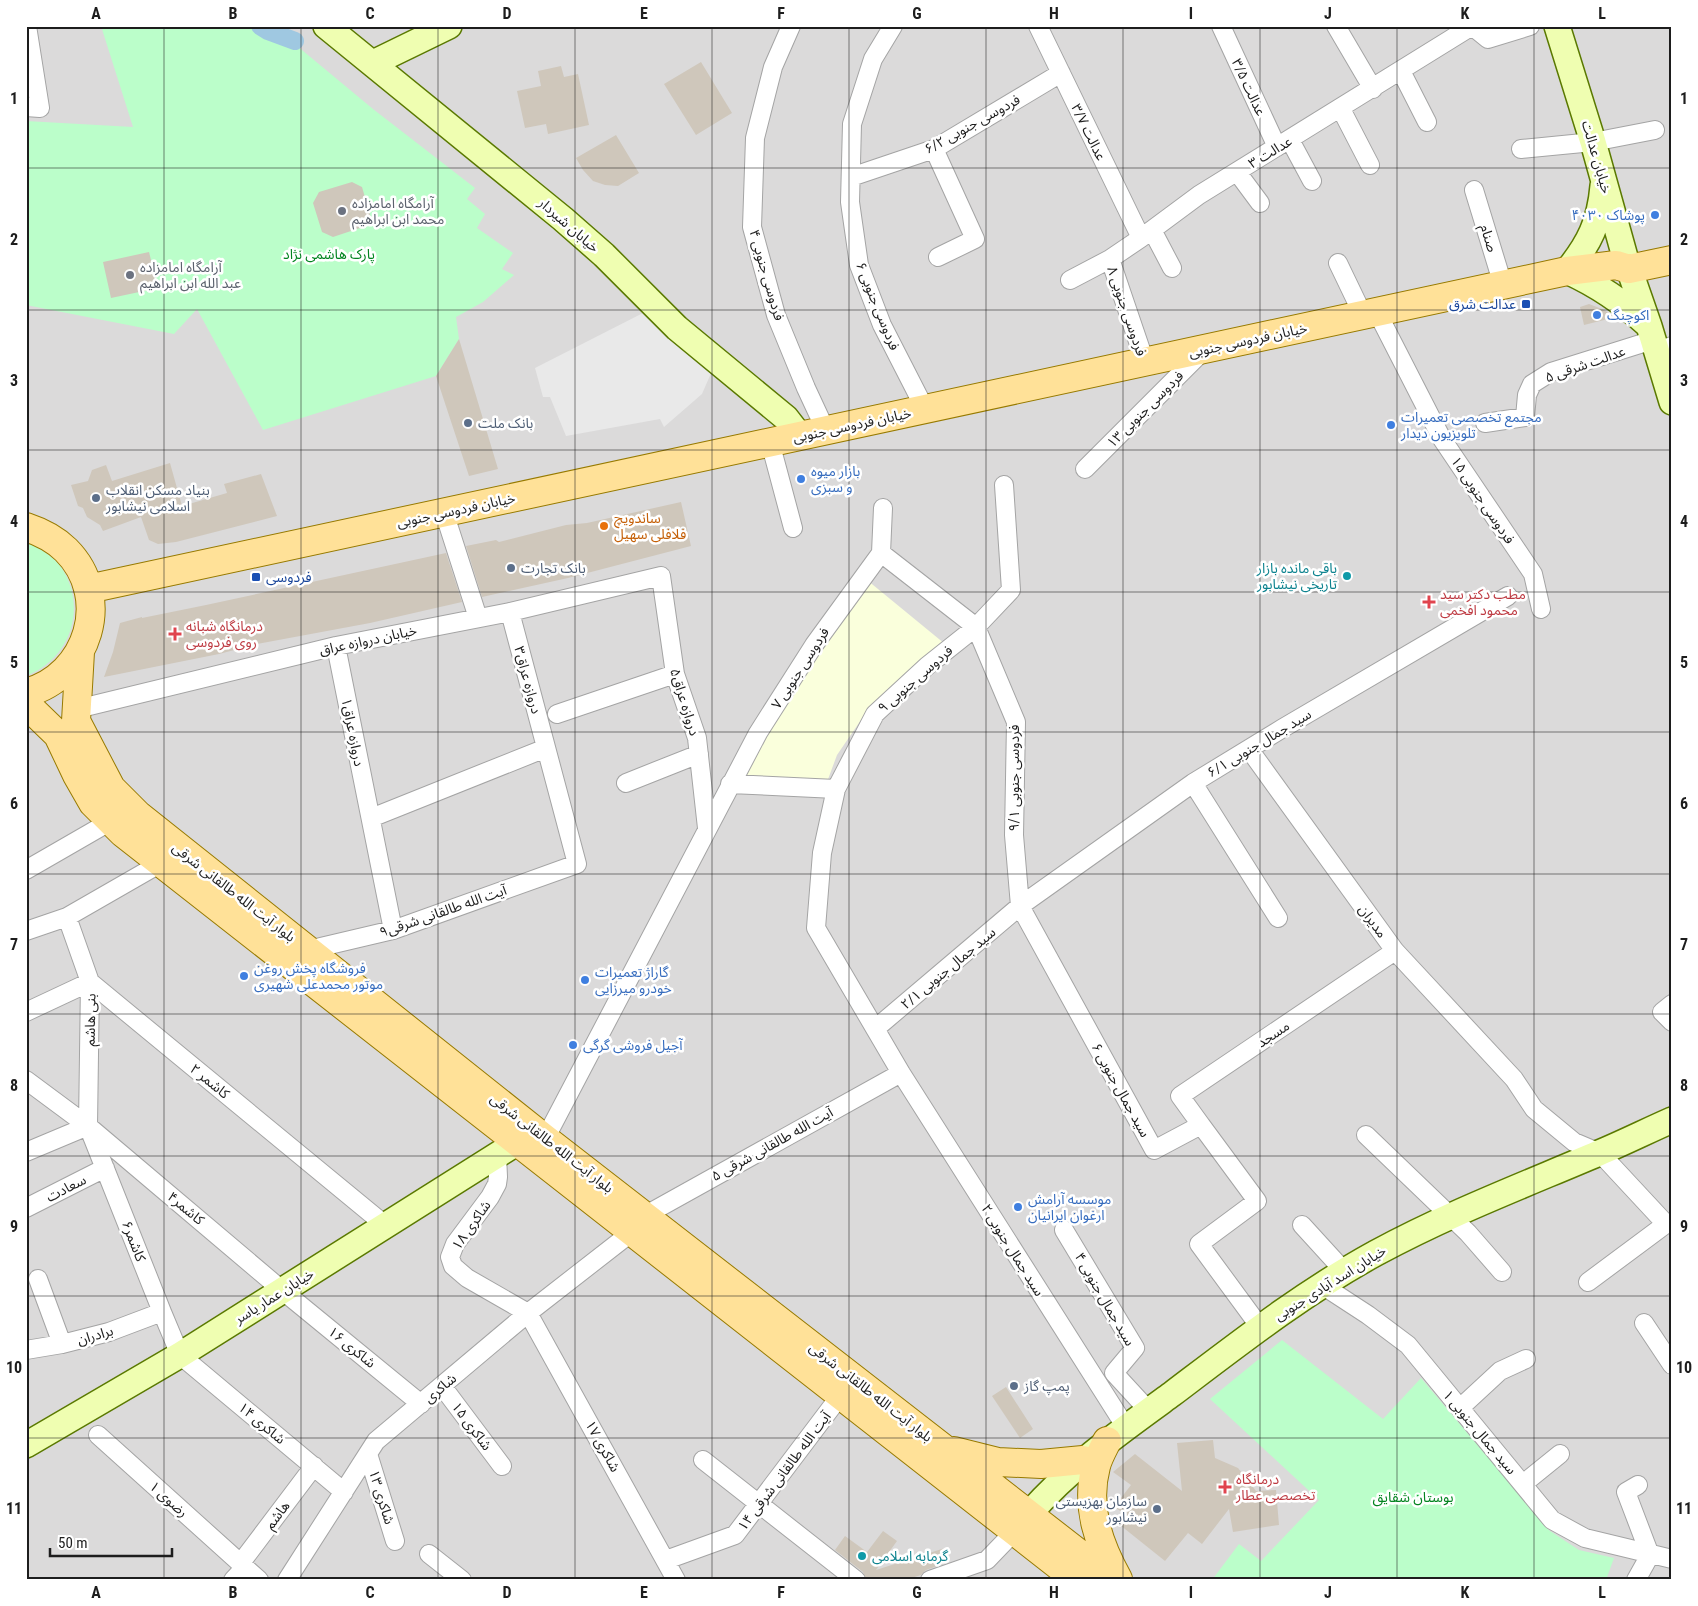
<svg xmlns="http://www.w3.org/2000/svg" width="1698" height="1606" viewBox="0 0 1698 1606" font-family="'Roboto Condensed','Noto Sans Arabic',sans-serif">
	<rect width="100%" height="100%" fill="#efede2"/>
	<path fill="#dbdada" d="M26 26H1672V1580H26Z"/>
	<path fill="#faffdc" d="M867 580 945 644 888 691 863 717 837 755 827 782 741 776 779 709Z"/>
	<path fill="#bbfeca" d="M101 26H273L373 109 475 188 467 199 485 214 477 228 513 253 502 269 514 275 483 302 456 317 459 339 436 376 263 430 197 309 174 334 26 305V121L133 127Z
		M26 542C39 548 52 555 61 567 88 607 71 659 26 676Z
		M1282 1340 1383 1419 1421 1378 1550 1531 1579 1550 1614 1558 1606 1580H1212L1239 1544 1261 1561 1319 1500 1210 1399Z"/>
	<path fill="#e9e9e9" d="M643 313 712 371 702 394 664 427 660 419 566 436 550 397H543L535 368Z"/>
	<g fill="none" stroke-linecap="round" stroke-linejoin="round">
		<path stroke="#9fc8e1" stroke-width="18" d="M260 26 268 31 295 41"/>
	</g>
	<path fill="#cfc7bb" d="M701 62 732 113 696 135 664 84Z
		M561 66 564 77 578 74 589 125 548 134 546 124 525 128 517 91 541 86 538 71Z
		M616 135 639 173 618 186 605 185 593 181 583 170 576 158Z
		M352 182 362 187 371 218 366 226 333 237 322 232 313 203 319 192Z
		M149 252 158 288 111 298 103 262Z
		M1589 304 1602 309 1616 317 1584 325 1580 307Z
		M459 339 498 469 469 476 436 376Z
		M170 463 182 506 227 493 224 484 261 474 277 516 176 542 158 544 149 540 141 517 103 531 100 525 87 517 83 508 78 506 71 485 88 481 92 470 106 465 112 481Z
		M681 502 691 546 568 578 482 597 466 546 496 540 499 542 566 525 587 523Z
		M446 553 462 602 370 623 257 644 219 654 104 677 113 652 120 623 142 617V618L206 605Z
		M1006 1387 1033 1429 1020 1438 992 1396Z
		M1213 1440 1215 1458 1238 1468 1256 1491 1276 1490 1279 1525 1233 1532 1229 1509 1202 1544 1188 1533 1165 1561 1115 1521 1122 1512 1114 1507 1131 1485 1113 1472 1135 1454 1182 1491 1177 1443Z
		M883 1531 897 1541 876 1570 945 1548 946 1563 926 1570 921 1575 905 1580H866L863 1572 835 1550 845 1536 867 1552Z"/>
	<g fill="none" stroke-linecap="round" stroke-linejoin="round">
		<g stroke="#a4a4a4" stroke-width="20">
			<path id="street" d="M791 26 773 67 755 138 752 227 776 315 806 388 826 431
				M893 26 873 59 852 124 850 202 859 265 882 325 925 409
				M1038 26 1141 238
				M1221 26 1277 147
				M1336 26 1373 89
				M1472 26 1488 39 1530 26
				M1401 71 1427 122
				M26 107 40 108 27 26
				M1341 109 1370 165
				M1290 140 1312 181
				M934 149 975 239 938 257
				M1521 149 1593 142 1655 130
				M1237 172 1260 203
				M851 177 934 149 1061 73
				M1474 190 1503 285
				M1152 230 1172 268
				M1110 259 1145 362
				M1338 263 1363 315
				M1070 280 1110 259 1141 238 1199 195 1472 26
				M1377 312 1442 439 1533 574 1541 609
				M1657 351 1672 346
				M1485 423 1525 417 1527 395 1532 384 1551 372 1653 340
				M770 442 793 528
				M1085 469 1203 351
				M1004 485 1011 590 976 627 927 666 875 714 836 789 822 853 816 928 901 1073 1125 1426
				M444 512 478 618
				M881 553 976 627 1016 722 1014 835 1020 906 1154 1150 1201 1125 1257 1201 1199 1244 1260 1327
				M336 646 393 930
				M77 709 336 646 510 612 661 576 675 674 697 738 707 828
				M557 714 675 674
				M1249 749 1395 951 1514 1079 1534 1109 1574 1142 1600 1153 1666 1224 1588 1282
				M626 783 699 754
				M1193 783 1278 918
				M730 784 836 789
				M371 818 546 748
				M26 870 111 821
				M67 917 90 982 88 1126 162 1312 180 1355 344 1492
				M26 931 67 917 161 863
				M308 950 393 930 577 864 510 612
				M1672 1004 1662 1012 1672 1022
				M26 1012 90 982 385 1225
				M875 1029 1020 906 1193 783 1283 728 1508 596
				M26 1080 88 1126 283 1291 421 1404
				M1201 1125 1180 1096 1395 951
				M1366 1135 1468 1233 1502 1272
				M545 1139 758 733 814 645 881 553 883 508
				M26 1152 88 1126
				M497 1155 498 1177 497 1184 490 1197 455 1244 450 1257 453 1266 467 1278 528 1313 676 1580
				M26 1208 105 1168
				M644 1216 901 1073
				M1302 1225 1344 1271
				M1064 1230 1135 1348 1114 1373 1149 1411
				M38 1279 62 1344
				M1322 1285 1368 1315 1408 1345 1552 1520 1585 1538 1672 1559
				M1644 1323 1672 1365
				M26 1350 62 1344 109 1332 162 1312
				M442 1386 502 1466
				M1460 1408 1500 1371 1526 1359
				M98 1435 259 1580
				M368 1454 395 1541
				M703 1460 856 1580
				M1523 1484 1560 1454
				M1638 1485 1626 1492 1650 1555
				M429 1554 462 1580
				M666 1560 735 1535 840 1396
				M240 1564 314 1466
				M233 1580 245 1567
				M287 1580 376 1441 528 1313 632 1232
				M930 1580 987 1560 1015 1531
				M1636 1580 1650 1555"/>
		</g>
		<g stroke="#5a7900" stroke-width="28">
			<path id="secondary" d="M326 26 563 219 604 255 677 328 786 418 800 436
				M1557 26 1593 142 1625 257 1649 326 1672 402
				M373 63 449 26
				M1603 186C1600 222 1589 244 1567 271 1598 285 1623 302 1648 325
				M26 1445 180 1355 518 1142
				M1029 1514C1071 1466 1121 1431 1172 1394 1238 1344 1303 1293 1376 1253 1448 1214 1524 1185 1599 1153 1623 1143 1647 1131 1672 1120"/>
		</g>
		<g stroke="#977a00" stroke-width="30">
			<path id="primary" d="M26 527C41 532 55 539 66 550 113 597 89 676 26 693
				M88 589 1567 271 1616 265 1629 269 1672 260
				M80 652 76 721 111 788 138 815 545 1139 1113 1580
				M26 704 58 735 77 775 93 803 123 833 1077 1580
				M1107 1441C1103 1449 1098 1458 1096 1466 1085 1507 1099 1545 1118 1579
				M954 1451 998 1462 1041 1464 1083 1460"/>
		</g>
		<use href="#street" stroke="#fff" stroke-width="18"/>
		<use href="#secondary" stroke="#effeb1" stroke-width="25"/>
		<use href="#primary" stroke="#ffe198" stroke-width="28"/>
	</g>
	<path fill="none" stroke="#1d1d1d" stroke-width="1" stroke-opacity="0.55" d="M164 26V1580M301 26V1580M438 26V1580M575 26V1580M712 26V1580M849 26V1580M986 26V1580M1123 26V1580M1260 26V1580M1397 26V1580M1534 26V1580M26 168H1672M26 310H1672M26 450H1672M26 592H1672M26 732H1672M26 874H1672M26 1014H1672M26 1156H1672M26 1296H1672M26 1438H1672"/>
	<g fill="#6b7280" stroke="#fff" stroke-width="2">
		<circle cx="342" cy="211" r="5"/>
		<circle cx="130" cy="275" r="5"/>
	</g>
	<g fill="#3f7fe0" stroke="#fff" stroke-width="2">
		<circle cx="1655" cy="215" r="5"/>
		<circle cx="1597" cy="315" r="5"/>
		<circle cx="1391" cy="425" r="5"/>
		<circle cx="801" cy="479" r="5"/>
		<circle cx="244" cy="976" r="5"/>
		<circle cx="585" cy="980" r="5"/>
		<circle cx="573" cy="1045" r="5"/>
		<circle cx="1018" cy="1207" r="5"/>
	</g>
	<g fill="#1a4fb4" stroke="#fff" stroke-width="2">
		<rect x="1521" y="299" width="10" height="10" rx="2.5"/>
		<rect x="251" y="572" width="10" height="10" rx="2.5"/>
	</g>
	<g fill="#5c6f8a" stroke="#fff" stroke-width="2">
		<circle cx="468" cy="423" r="5"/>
		<circle cx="96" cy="498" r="5"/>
		<circle cx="511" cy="568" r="5"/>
		<circle cx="1014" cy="1386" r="5"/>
		<circle cx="1157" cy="1509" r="5"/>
	</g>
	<circle fill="#e8710a" stroke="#fff" stroke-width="2" cx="604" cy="526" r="5"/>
	<g fill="#0f9aa8" stroke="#fff" stroke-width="2">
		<circle cx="1347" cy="576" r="5"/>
		<circle cx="862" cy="1556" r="5"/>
	</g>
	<g fill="#e0444e" stroke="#fff" stroke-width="2">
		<path d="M1426.5 594.5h5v5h5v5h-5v5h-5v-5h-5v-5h5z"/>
		<path d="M172.5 626.5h5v5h5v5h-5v5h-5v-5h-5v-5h5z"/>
		<path d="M1222.5 1479.5h5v5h5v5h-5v5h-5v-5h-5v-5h5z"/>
	</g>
	<g text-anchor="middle" stroke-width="5" stroke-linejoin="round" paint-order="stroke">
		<g font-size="14" fill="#1d1d1d" stroke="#fff">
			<text transform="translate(1249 87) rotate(65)" y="5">عدالت ۳/۵</text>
			<text transform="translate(972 124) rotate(-29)" y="5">فردوسی جنوبی ۶/۲</text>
			<text transform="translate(1089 132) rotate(64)" y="5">عدالت ۳/۷</text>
			<text transform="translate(1270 152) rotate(-31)" y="5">عدالت ۳</text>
			<text transform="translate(1597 157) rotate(74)" y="5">خیابان عدالت</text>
			<text transform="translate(569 225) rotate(41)" y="5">خیابان شیردار</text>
			<text transform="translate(1489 238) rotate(73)" y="5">صنام</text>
			<text transform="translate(767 275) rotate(74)" y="5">فردوسی جنوبی ۴</text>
			<text transform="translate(878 306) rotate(68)" y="5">فردوسی جنوبی ۶</text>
			<text transform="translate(1127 311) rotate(71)" y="5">فردوسی جنوبی ۸</text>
			<text transform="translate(1248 340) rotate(-12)" y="5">خیابان فردوسی جنوبی</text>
			<text transform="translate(1585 364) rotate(-19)" y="5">عدالت شرقی ۵</text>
			<text transform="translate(1145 409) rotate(-45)" y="5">فردوسی جنوبی ۱۳</text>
			<text transform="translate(852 425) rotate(-12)" y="5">خیابان فردوسی جنوبی</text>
			<text transform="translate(1483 500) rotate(56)" y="5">فردوسی جنوبی ۱۵</text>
			<text transform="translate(456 510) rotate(-12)" y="5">خیابان فردوسی جنوبی</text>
			<text transform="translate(368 640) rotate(-12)" y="5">خیابان دروازه عراق</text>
			<text transform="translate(800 668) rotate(-57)" y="5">فردوسی جنوبی ۷</text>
			<text transform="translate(915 679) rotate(-41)" y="5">فردوسی جنوبی ۹</text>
			<text transform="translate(528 680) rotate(75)" y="5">دروازه عراق۳</text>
			<text transform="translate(685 702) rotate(73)" y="5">دروازه عراق۵</text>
			<text transform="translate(353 732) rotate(79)" y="5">دروازه عراق۱</text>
			<text transform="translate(1259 743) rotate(-31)" y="5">سید جمال جنوبی ۶/۱</text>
			<text transform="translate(1014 778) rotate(-90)" y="5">فردوسی جنوبی ۹/۱</text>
			<text transform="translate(234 892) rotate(38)" y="5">بلوار آیت الله طالقانی شرقی</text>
			<text transform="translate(443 911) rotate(-19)" y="5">آیت الله طالقانی شرقی۹</text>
			<text transform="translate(1373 921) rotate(54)" y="5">مدیران</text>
			<text transform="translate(948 968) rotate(-40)" y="5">سید جمال جنوبی ۲/۱</text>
			<text transform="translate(90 1020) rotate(-89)" y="5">بنی هاشم</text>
			<text transform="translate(1273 1034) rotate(-34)" y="5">مسجد</text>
			<text transform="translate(210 1081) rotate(39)" y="5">کاشمر ۲</text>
			<text transform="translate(1121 1090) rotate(61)" y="5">سید جمال جنوبی ۶</text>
			<text transform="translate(552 1143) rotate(38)" y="5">بلوار آیت الله طالقانی شرقی</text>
			<text transform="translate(772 1144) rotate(-29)" y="5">آیت الله طالقانی شرقی ۵</text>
			<text transform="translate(66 1188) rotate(-27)" y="5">سعادت</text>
			<text transform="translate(186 1208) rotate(40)" y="5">کاشمر۴</text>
			<text transform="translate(471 1225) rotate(-55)" y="5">شاکری ۱۸</text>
			<text transform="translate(134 1241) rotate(69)" y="5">کاشمر۶</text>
			<text transform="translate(1013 1250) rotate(58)" y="5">سید جمال جنوبی ۲</text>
			<text transform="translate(1330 1283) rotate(-32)" y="5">خیابان اسد آبادی جنوبی</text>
			<text transform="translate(274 1296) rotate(-32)" y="5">خیابان عمار یاسر</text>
			<text transform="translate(1105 1299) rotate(60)" y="5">سید جمال جنوبی ۴</text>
			<text transform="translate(95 1335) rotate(-16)" y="5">برادران</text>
			<text transform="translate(352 1347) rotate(39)" y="5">شاکری ۱۶</text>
			<text transform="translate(440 1388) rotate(-40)" y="5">شاکری</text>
			<text transform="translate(871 1392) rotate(38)" y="5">بلوار آیت الله طالقانی شرقی</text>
			<text transform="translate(262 1423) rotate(40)" y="5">شاکری ۱۴</text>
			<text transform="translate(472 1426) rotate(53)" y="5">شاکری ۱۵</text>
			<text transform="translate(1480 1432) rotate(50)" y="5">سید جمال جنوبی ۱</text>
			<text transform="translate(603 1446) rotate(61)" y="5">شاکری ۱۷</text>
			<text transform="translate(784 1471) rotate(-53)" y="5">آیت الله طالقانی شرقی ۱۴</text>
			<text transform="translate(382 1497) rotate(73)" y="5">شاکری ۱۳</text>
			<text transform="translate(169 1499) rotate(42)" y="5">رضوی ۱</text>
			<text transform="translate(277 1515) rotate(-53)" y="5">هاشم</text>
		</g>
		<g font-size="14" fill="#5b616d" stroke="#fff" text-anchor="start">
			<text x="352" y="208">آرامگاه امامزاده<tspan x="352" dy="16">محمد ابن ابراهیم</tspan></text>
			<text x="140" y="272">آرامگاه امامزاده<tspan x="140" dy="16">عبد الله ابن ابراهیم</tspan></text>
		</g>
		<g font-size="14" fill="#366cbe" stroke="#fff" text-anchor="start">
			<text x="1645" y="220" text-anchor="end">پوشاک ۴۰۳۰</text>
			<text x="1607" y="320">اکوچنگ</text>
			<text x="1401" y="422">مجتمع تخصصی تعمیرات<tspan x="1401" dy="16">تلویزیون دیدار</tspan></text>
			<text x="811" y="476">بازار میوه<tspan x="811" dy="16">و سبزی</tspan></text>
			<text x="254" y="973">فروشگاه پخش روغن<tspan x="254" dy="16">موتور محمدعلی شهیری</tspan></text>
			<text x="595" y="977">گاراژ تعمیرات<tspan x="595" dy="16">خودرو میرزایی</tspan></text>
			<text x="583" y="1050">آجیل فروشی گرگی</text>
			<text x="1028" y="1204">موسسه آرامش<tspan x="1028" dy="16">ارغوان ایرانیان</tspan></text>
		</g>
		<g font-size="14" fill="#038420" stroke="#fff">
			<text x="329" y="259">پارک هاشمی نژاد</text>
			<text x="1413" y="1502">بوستان شقایق</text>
		</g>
		<g font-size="14" fill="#164399" stroke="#fff" text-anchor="end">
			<text x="1516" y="309">عدالت شرق</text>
			<text x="266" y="582" text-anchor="start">فردوسی</text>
		</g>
		<g font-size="14" fill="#4e5e75" stroke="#fff" text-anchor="start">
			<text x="478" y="428">بانک ملت</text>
			<text x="106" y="495">بنیاد مسکن انقلاب<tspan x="106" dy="16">اسلامی نیشابور</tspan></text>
			<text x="521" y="573">بانک تجارت</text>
			<text x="1024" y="1391">پمپ گاز</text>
			<text x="1147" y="1506" text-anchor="end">سازمان بهزیستی<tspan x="1147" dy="16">نیشابور</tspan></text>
		</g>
		<g font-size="14" fill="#c56008" stroke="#fff" text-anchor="start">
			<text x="614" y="523">ساندویچ<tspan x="614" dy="16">فلافلی سهیل</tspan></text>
		</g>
		<g font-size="14" fill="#0d838f" stroke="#fff" text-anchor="end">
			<text x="1337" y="573">باقی مانده بازار<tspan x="1337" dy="16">تاریخی نیشابور</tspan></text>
			<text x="872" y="1561" text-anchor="start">گرمابه اسلامی</text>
		</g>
		<g font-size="14" fill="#be3a42" stroke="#fff" text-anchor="start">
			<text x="1440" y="599">مطب دکتر سید<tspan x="1440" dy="16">محمود افخمی</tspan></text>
			<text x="186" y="631">درمانگاه شبانه<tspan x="186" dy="16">روی فردوسی</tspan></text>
			<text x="1236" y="1484">درمانگاه<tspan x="1236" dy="16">تخصصی عطار</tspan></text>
		</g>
	</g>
	<rect width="1698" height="1606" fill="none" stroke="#ffffff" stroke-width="55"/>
	<path d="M50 1548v8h122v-8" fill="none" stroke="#1d1d1d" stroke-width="2.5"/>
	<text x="58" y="1548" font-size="15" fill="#1d1d1d" stroke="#ffffff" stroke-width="4" paint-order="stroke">50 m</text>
	<rect x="28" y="28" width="1642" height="1550" fill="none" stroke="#1d1d1d" stroke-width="2"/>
	<g font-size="16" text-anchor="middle" font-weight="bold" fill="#1d1d1d">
		<text x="96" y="19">A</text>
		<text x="233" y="19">B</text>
		<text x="370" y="19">C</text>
		<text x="507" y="19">D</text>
		<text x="644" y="19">E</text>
		<text x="781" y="19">F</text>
		<text x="917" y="19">G</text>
		<text x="1054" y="19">H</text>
		<text x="1191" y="19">I</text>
		<text x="1328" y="19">J</text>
		<text x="1465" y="19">K</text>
		<text x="1602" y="19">L</text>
		<text x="14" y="104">1</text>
		<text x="1684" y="104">1</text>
		<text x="14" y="245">2</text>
		<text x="1684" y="245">2</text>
		<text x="14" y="386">3</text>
		<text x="1684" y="386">3</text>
		<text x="14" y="527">4</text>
		<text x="1684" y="527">4</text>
		<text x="14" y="668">5</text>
		<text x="1684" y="668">5</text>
		<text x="14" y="809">6</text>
		<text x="1684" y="809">6</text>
		<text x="14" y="950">7</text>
		<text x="1684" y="950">7</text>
		<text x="14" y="1091">8</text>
		<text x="1684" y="1091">8</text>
		<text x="14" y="1232">9</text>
		<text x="1684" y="1232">9</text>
		<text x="14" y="1373">10</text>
		<text x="1684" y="1373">10</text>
		<text x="14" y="1514">11</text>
		<text x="1684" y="1514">11</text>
		<text x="96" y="1598">A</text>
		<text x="233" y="1598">B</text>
		<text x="370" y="1598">C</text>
		<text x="507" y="1598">D</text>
		<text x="644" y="1598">E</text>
		<text x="781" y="1598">F</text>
		<text x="917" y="1598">G</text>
		<text x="1054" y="1598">H</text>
		<text x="1191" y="1598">I</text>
		<text x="1328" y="1598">J</text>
		<text x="1465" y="1598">K</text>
		<text x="1602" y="1598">L</text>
	</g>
</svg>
